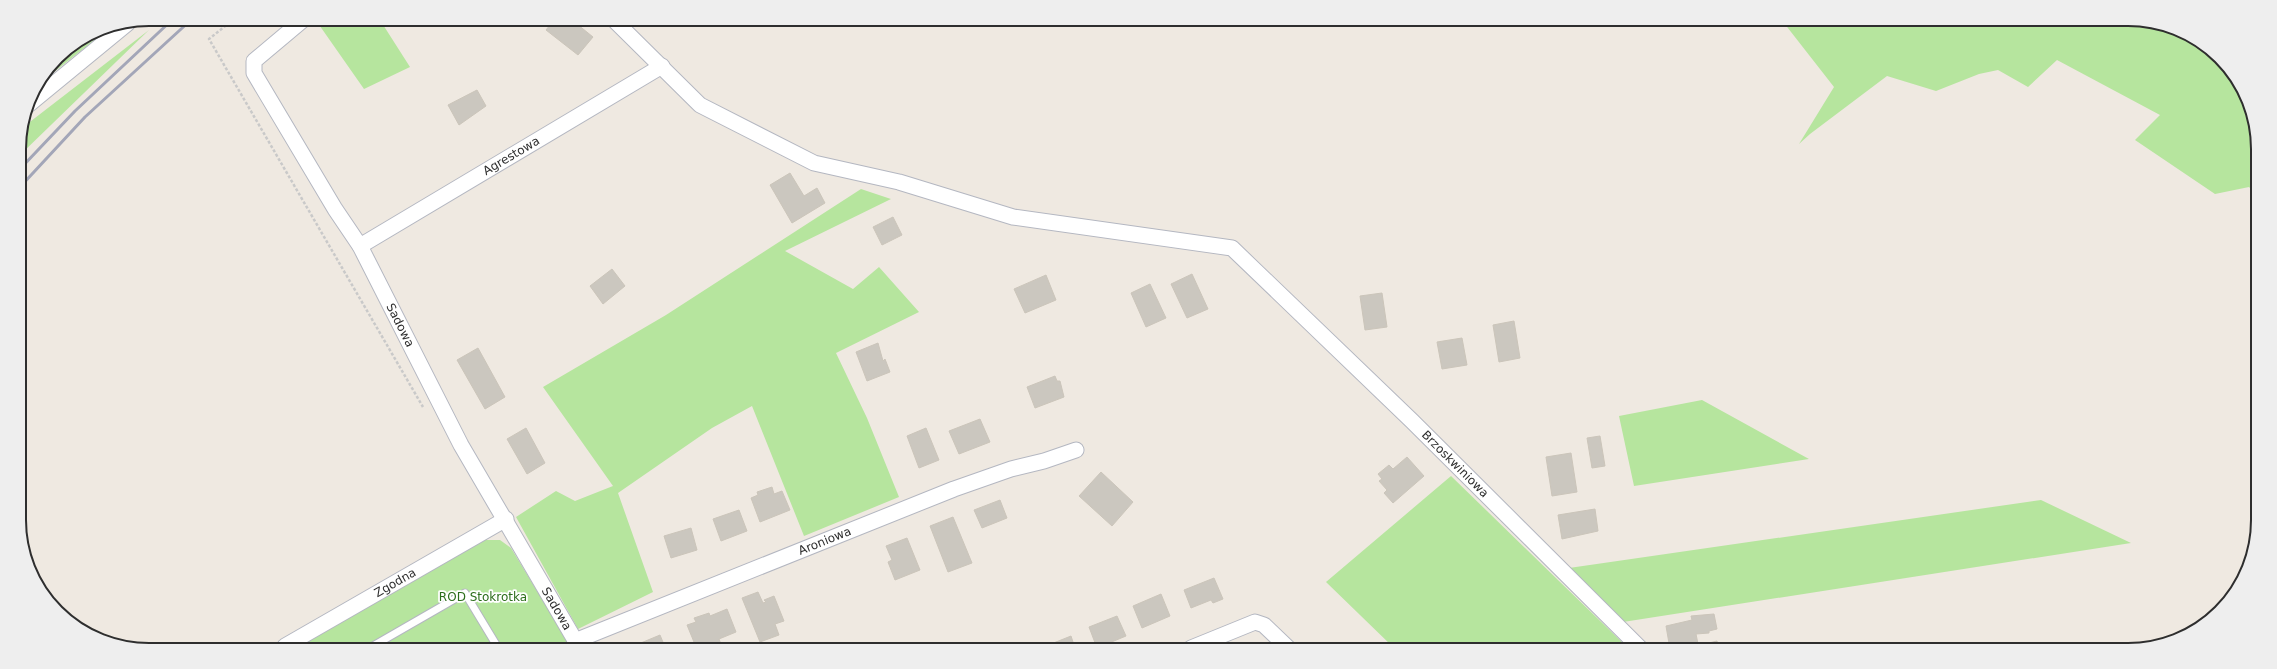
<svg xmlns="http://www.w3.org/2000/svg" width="2277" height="669" viewBox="0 0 2277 669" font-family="'DejaVu Sans',sans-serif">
	<rect width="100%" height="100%" fill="#efe9e1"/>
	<path fill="#b6e59e" d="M315 19 380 20 410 67 364 89Z
		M1784 23H2161L2193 37 2225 63 2256 124 2255 193 2249 187 2215 194 2135 140 2160 115 2057 60 2028 87 1998 70 1979 74 1936 91 1887 76 1810 134 1799 144 1834 87Z
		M111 27 40 83 57 57 100 29Z
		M149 30 19 156V141L22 128Z
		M861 189 891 199 785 251 853 289 879 267 919 312 836 353 867 418 899 497 804 536 752 406 712 428 618 493 653 592 578 629 516 517 556 491 575 501 613 486 543 387 666 315Z
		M1702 400 1809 459 1634 486 1619 416Z
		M1451 476 1629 649 1394 648 1326 582Z
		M2041 500 2131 543 1623 622 1569 568Z
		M484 540H500L511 548 571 647 297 646Z"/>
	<path fill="#cbc7bf" stroke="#cbc5ba" d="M554 20H572L593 37 578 55 546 30Z
		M477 90 486 106 459 125 448 105Z
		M790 173 804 196 817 188 825 203 792 223 770 185Z
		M893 217 902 235 882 245 873 227Z
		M612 269 625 286 603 304 590 286Z
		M1192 274 1208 309 1187 318 1171 284Z
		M1046 275 1056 300 1025 313 1014 289Z
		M1150 284 1166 318 1146 327 1131 293Z
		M1382 293 1387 327 1365 330 1360 296Z
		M1514 321 1520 358 1499 362 1493 325Z
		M1462 338 1467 365 1442 369 1437 342Z
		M878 343 883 361 885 359 890 372 867 381 856 352Z
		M478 348 505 397 485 409 457 360Z
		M1055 376 1057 381H1060L1064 397 1035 408 1027 387Z
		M980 419 990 442 959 454 949 431Z
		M526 428 545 463 527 474 507 439Z
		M926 428 939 460 919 468 907 436Z
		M1600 436 1605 466 1592 468 1587 438Z
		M1571 453 1577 492 1552 496 1546 457Z
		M1407 457 1424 476 1393 503 1384 493 1387 490 1379 481 1382 479 1378 474 1389 465 1393 469Z
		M1101 472 1133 502 1112 526 1079 496Z
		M772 487 774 494 782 491 790 510 760 522 751 498 758 495 757 492Z
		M1000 500 1007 518 982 528 974 510Z
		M1595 509 1598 531 1562 539 1558 515Z
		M739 510 747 531 721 541 713 519Z
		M953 517 972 563 948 572 930 526Z
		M691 528 697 550 671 558 664 536Z
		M907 538 920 570 895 580 888 562 892 560 886 546Z
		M1214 578 1223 599 1213 603 1211 600 1191 608 1184 590Z
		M758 592 763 603 766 602 764 600 774 596 784 621 775 624 779 635 760 642 742 598Z
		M1161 594 1170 616 1142 628 1133 606Z
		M727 609 736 632 719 639 722 647H705V645L696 647 687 625 696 622 694 618 709 613 710 616Z
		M1714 614 1717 629 1709 631V633L1696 634 1698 644 1687 646 1688 649H1670L1666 626 1692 620 1691 616Z
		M1117 616 1126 636 1097 648 1089 627Z
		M660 635 665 647H634L636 645Z
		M1071 636 1075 648H1047L1046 646Z
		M1717 641 1719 649H1711L1709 643Z"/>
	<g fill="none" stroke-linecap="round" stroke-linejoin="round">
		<g stroke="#b4b7c1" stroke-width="9">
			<path id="lane" d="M373 646 465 593 497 646"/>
		</g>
		<g stroke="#b4b7c1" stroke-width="17">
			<g id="street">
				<path id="s1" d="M304 19 254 61V73L335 209 360 246 461 445 579 647"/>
				<path id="s2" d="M614 20 700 105 814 163 899 182 1013 217 1232 248 1412 421 1641 649"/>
				<path d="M27 106 128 23"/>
				<path id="s3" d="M360 246 662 66"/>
				<path id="s4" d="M575 641 954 489 1011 469 1044 461 1076 450"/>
				<path id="s5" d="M285 646 506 519"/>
				<path d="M1191 648 1255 622 1264 625 1288 648"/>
			</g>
		</g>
		<path stroke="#c9c9c9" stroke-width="2.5" stroke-dasharray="3 2" stroke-linecap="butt" d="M234 19 209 39 423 407"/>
		<use href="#lane" stroke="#fff" stroke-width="7"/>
		<use href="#street" stroke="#fff" stroke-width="15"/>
		<path stroke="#a3a6b8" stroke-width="3" d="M19 170 75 111 173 19
			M20 187 85 117 192 19"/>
	</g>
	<g text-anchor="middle" stroke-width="3.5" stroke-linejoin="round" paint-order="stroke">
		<g font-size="12" fill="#2e2e2e" stroke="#fff">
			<text dy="4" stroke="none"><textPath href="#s3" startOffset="176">Agrestowa</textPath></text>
			<text dy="4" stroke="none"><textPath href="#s1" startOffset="369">Sadowa</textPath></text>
			<text dy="4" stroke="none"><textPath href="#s2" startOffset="987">Brzoskwiniowa</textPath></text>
			<text dy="4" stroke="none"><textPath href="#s4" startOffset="269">Aroniowa</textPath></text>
			<text dy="4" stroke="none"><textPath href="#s5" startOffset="127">Zgodna</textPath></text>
			<text dy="4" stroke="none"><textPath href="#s1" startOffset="693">Sadowa</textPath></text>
		</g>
		<g font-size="12" fill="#2c6e1b" stroke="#fff">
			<text x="483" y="601">ROD Stokrotka</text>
		</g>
	</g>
	<path d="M0 0H2277V669H0ZM149 26H2128A123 123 0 0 1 2251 149V520A123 123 0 0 1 2128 643H149A123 123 0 0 1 26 520V149A123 123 0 0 1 149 26Z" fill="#eee" fill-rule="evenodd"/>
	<path fill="none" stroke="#2e2e2e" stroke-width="2" d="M149 26H2128A123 123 0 0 1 2251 149V520A123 123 0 0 1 2128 643H149A123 123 0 0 1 26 520V149A123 123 0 0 1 149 26Z"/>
</svg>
